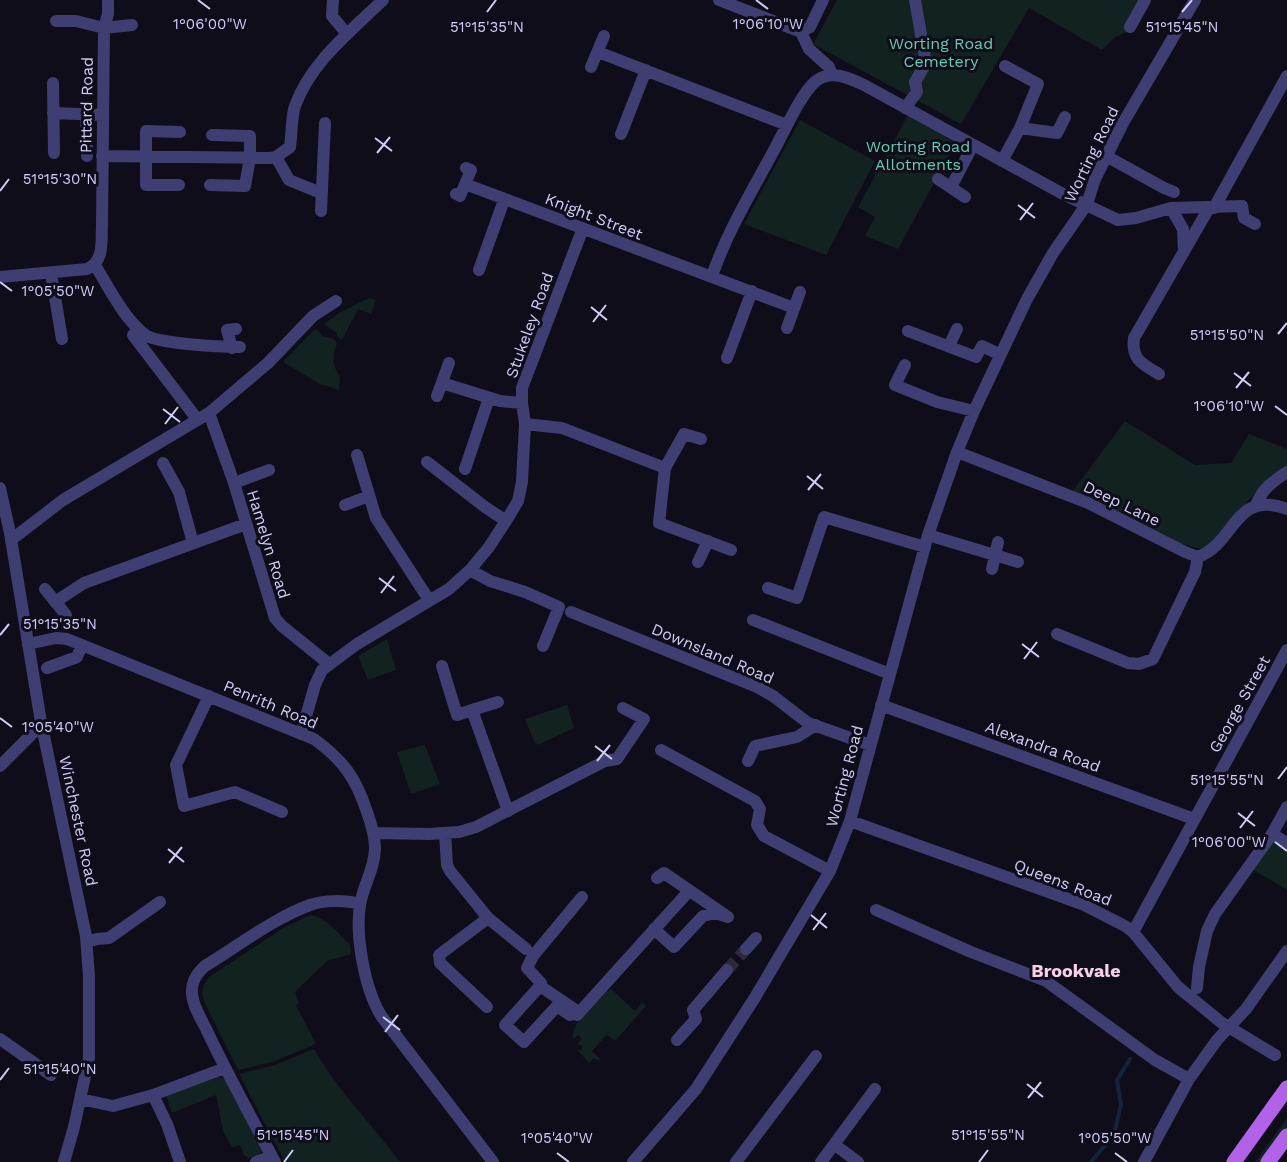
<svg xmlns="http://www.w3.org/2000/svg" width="1287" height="1162" viewBox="0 0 1287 1162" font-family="'Work Sans',sans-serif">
	<rect width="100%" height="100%" fill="#0f0d19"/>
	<path fill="#112221" d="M837 0H1150L1132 30 1115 37 1102 50 1029 8 961 124 813 44Z
		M908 115 956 143 898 249 865 236 875 217 858 207Z
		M800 120 875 161 826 255 744 224Z
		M369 298 376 300 371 314 358 309 342 340 337 336V333L324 324 339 313Z
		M314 330H318L322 336 334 339 337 344C332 354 332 367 340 376L339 390 320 384 283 362Z
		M1125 421 1195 465 1231 463 1249 434 1287 449V468L1271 475 1205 550 1172 541 1072 492Z
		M387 639 396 670 368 680 358 656Z
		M567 705 574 728 538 745 534 741 525 719Z
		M425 745 440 784 411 794 397 752Z
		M1272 839 1287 849V890L1252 869Z
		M310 915C326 917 339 934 350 945L351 954 327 961 295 992 299 1004 296 1005 316 1044 272 1062 238 1070 206 1006C201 994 201 988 209 977L283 928Z
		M611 989 635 1011 642 1003 646 1006 615 1041 607 1035 592 1051 600 1059 599 1061 594 1058 589 1063 577 1050H582V1046L577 1044 582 1039 578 1035 573 1039C570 1024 598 996 611 989Z
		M314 1049C338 1091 372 1124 400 1162H285L239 1074 275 1065Z
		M219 1077 225 1079 264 1150 256 1156 249 1158 244 1155 240 1145 232 1147 223 1131 216 1095 172 1113 166 1095Z
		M1287 1118V1129L1263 1162H1255Z"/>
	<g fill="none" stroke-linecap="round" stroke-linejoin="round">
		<path stroke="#13253c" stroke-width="4" d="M1115 1130 1121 1105 1117 1080 1130 1059
			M1091 1162 1112 1137"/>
		<path stroke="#2c2a3a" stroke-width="12" stroke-dasharray="12 6" stroke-linecap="butt" d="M727 970 746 949"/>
		<path stroke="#3e3e72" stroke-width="12" d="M333 0 332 16 347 34
			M719 0 801 32 810 27 823 0
			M56 21H76L104 28 132 25
			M1130 27 1145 0
			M801 32 809 49 829 67 832 75
			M598 52 787 125
			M591 67 604 36
			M53 83 54 153
			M905 108 917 92 915 82 926 63 915 0
			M53 113 102 115
			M86 114 87 156
			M1020 128 1057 133 1065 117
			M621 134 646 70
			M102 156 270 158 276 157 290 147C292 134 291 118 295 106 311 62 351 31 383 0
			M1106 156 1164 188 1174 192
			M276 157 289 180 321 193
			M1002 161 1020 128 1038 84 1005 66
			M938 179 965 197
			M465 184 794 308
			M179 185H146V131L180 132
			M210 185 245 186 250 158V136L212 135
			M951 187 973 145
			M456 194 460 196 471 170 466 168
			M1171 208 1183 229 1184 252
			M1214 208 1287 76
			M321 211 325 123
			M95 265C109 288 123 317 144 334 155 344 223 347 240 347
			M479 270 504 200
			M51 273 62 339
			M712 276C727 232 751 193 773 152 783 134 801 93 816 81 831 69 849 78 864 85L1063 194 1118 220 1136 218 1171 208 1242 206 1244 218 1255 224
			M0 277 87 269C105 261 101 241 102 224L104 28 108 14V0
			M787 328 800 292
			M908 331 976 357 982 346 999 354
			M133 335 197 419
			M949 346 957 329
			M232 348 227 330 236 329
			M727 358 752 291
			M905 365 895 385 937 402 974 411
			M1159 374C1142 364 1131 359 1134 338L1209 208
			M442 383 500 401 522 403
			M437 396 449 363
			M209 413 234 483 275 618 282 626 329 664
			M525 424 562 428 665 468 659 523 731 550
			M957 452 1088 503 1185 552 1198 557C1236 543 1234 489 1287 509
			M357 455 376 518 429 600
			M427 462 485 507 506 521
			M163 463 179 492 193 543
			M665 468 684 434 701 439
			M465 469 489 398
			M234 483 269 470
			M0 488 10 533 41 722 86 936 89 976V1058L74 1127 64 1162
			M345 505 369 496
			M1256 505C1263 488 1272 482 1287 472
			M928 535 1018 562
			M11 540 63 500 209 413 268 363 313 316 336 301
			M698 562 708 541
			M992 569 998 542
			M470 570 490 581 525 592 559 607 543 646
			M768 588 797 598 824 517 925 547
			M45 589 66 615
			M55 602 84 583 246 524
			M571 612 757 687 773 696 808 723 870 745
			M753 620 890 674
			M1057 634 1128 663 1139 664 1153 659 1195 572 1198 557
			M28 644 56 638 67 639 314 739C343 760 356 778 367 812 371 823 375 835 375 848 375 868 363 886 360 905 355 936 365 991 382 1017L493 1162
			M442 666 457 715 472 710 508 811
			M47 668 77 657 82 645
			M209 696 176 765 184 806 235 792 282 812
			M881 705 1194 819
			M472 710 498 702
			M301 734 315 685 322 670 357 644 449 589 470 570 489 547 506 521 518 501 522 482 525 424 522 403V388L583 228
			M661 750 755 801 760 809 757 825 764 836 830 871
			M748 761 755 746 797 737 816 725
			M0 766 33 733 41 722
			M850 821 1082 904 1125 926 1133 932 1178 987 1222 1023 1275 1055
			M373 833 429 834 459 832 476 827 605 761 617 759 644 719 623 708
			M445 833 447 865 450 871 488 918 526 949
			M1272 834 1287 807
			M657 878 664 873 725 915
			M876 910 971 952 1046 981 1155 1060 1189 1079
			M654 929 674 947 703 916 715 913 728 917
			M1133 932 1287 650
			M87 942 97 939 109 938 160 902
			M746 949 756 938
			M540 986 505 1025 524 1042 557 1006 570 1015
			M1197 988 1199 967 1207 931 1215 914 1272 834 1287 843
			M487 1007 440 963 439 955 488 918
			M577 1015 689 891
			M577 1015 574 1009 540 986 541 983 527 968 533 956 582 897
			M0 1039 51 1075
			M677 1040 696 1019 693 1010 727 970
			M153 1095 167 1124 180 1162
			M80 1099 113 1106 153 1095 225 1068
			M835 1145 858 1162
			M256 1162 272 1156
			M275 1162C252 1119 229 1077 208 1033 203 1021 193 1008 192 994 191 982 196 974 205 966 238 946 274 918 310 905 323 900 346 900 360 904
			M633 1162 696 1089 754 999 830 871 850 821 928 535 957 452 974 411 1027 299 1053 253 1087 204 1095 179 1123 123 1195 0
			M736 1162 816 1056
			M821 1162 875 1089
			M1144 1162 1189 1079 1217 1040 1246 1009 1287 951"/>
		<path stroke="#b262e9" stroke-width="15" d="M1234 1162 1287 1088
			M1268 1162 1287 1136"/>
	</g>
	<path fill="none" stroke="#d0ccf8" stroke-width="2" d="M198 0 210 9M756 0 768 9M487 12 496 0M1182 12 1192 0M375 138 392 151M377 153 390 137M0 191 9 179M1018 205 1035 218M1020 220 1033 203M0 282 12 291M591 307 607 320M593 322 606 305M1278 334 1287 323M1234 373 1251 386M1236 388 1249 372M1275 406 1287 415M163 409 180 422M165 424 178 407M807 476 823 489M808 490 821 474M379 578 396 591M381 593 394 576M0 635 9 624M1022 644 1039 657M1024 659 1037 642M0 718 12 727M595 746 612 759M597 761 610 745M1278 779 1287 767M1238 813 1255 826M1240 828 1253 811M1275 842 1287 851M168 849 184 862M169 863 182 847M811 915 827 928M813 930 826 913M383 1017 400 1030M385 1032 398 1015M0 1080 9 1068M1027 1084 1043 1097M1028 1098 1041 1082M557 1153 569 1162M1115 1153 1127 1162M284 1162 293 1150M979 1162 988 1150"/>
	<g text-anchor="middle" stroke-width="6" stroke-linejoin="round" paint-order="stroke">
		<g font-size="16" fill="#64ccaf" stroke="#0f0d19">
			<text x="941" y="49">Worting Road<tspan x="941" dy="18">Cemetery</tspan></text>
			<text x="918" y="152">Worting Road<tspan x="918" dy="18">Allotments</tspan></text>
		</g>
		<g font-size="16" fill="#d0ccf8" stroke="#0f0d19">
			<text transform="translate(86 105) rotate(-89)" y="6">Pittard Road</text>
			<text transform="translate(1091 154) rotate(-64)" y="6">Worting Road</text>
			<text transform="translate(594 216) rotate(21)" y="6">Knight Street</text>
			<text transform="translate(529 325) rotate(-70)" y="6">Stukeley Road</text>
			<text transform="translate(1122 503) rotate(26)" y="6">Deep Lane</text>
			<text transform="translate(269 544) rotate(73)" y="6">Hamelyn Road</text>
			<text transform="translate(713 653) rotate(23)" y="6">Downsland Road</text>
			<text transform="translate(271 704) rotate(23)" y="6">Penrith Road</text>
			<text transform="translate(1239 704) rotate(-61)" y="6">George Street</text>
			<text transform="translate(1043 746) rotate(20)" y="6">Alexandra Road</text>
			<text transform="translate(844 776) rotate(-75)" y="6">Worting Road</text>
			<text transform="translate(79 821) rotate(78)" y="6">Winchester Road</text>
			<text transform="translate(1063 882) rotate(21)" y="6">Queens Road</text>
		</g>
		<g font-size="18" font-weight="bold" fill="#f8ceea" stroke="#0f0d19">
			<text x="1076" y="977">Brookvale</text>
		</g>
	</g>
	<g font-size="15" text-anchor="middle" fill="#d0ccf8" stroke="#0f0d19" stroke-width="6" stroke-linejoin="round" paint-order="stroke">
		<text x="210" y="29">1°06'00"W</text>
		<text x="768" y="29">1°06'10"W</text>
		<text x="487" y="32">51°15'35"N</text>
		<text x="1182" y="32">51°15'45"N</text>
		<text x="60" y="184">51°15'30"N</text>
		<text x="58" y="296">1°05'50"W</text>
		<text x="1227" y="340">51°15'50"N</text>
		<text x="1229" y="411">1°06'10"W</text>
		<text x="60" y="629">51°15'35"N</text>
		<text x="58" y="732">1°05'40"W</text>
		<text x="1227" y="785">51°15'55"N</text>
		<text x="1229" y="847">1°06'00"W</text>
		<text x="60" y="1074">51°15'40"N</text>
		<text x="293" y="1140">51°15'45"N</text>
		<text x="988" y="1140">51°15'55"N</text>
		<text x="557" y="1143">1°05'40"W</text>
		<text x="1115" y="1143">1°05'50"W</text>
	</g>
</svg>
